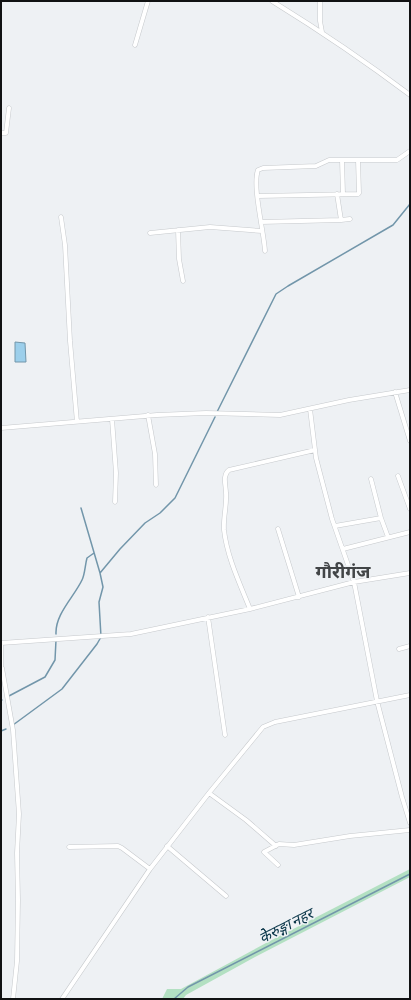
<svg xmlns="http://www.w3.org/2000/svg" width="411" height="1000" viewBox="0 0 411 1000" font-family="'Alegreya Sans','Noto Sans Devanagari',sans-serif">
	<rect width="100%" height="100%" fill="#eef1f4"/>
	<path fill="#b3e0c2" d="M410 869V877L255 957 186 995 183 999H162L167 989H181L266 943Z"/>
	<path fill="#9ccfeb" stroke="#7296aa" d="M15 342 25 343 26 362H15Z"/>
	<g fill="none" stroke-linecap="round" stroke-linejoin="round">
		<path stroke="#7296aa" stroke-width="1.5" d="M217 412 276 294 288 286 393 225 410 204
			M100 573 120 549 145 523 160 513 175 498 215 417
			M56 634C55 614 74 597 82 580 85 574 85 565 87 558L94 553
			M7 697 45 677 55 660 56 640
			M1 700H2
			M13 725 62 689 97 644 101 637 99 602 103 587 100 573 81 508
			M1 731 6 729
			M174 999 188 987 410 874"/>
		<g stroke="#c6c9cc" stroke-width="5">
			<path id="minor" d="M272 1C319 30 365 61 410 95
				M320 1V21L322 32
				M135 45 148 1
				M1 133H6L9 108
				M342 160 343 194
				M258 196 358 194 359 193 358 160
				M61 217 65 245 70 341 77 422
				M341 220 350 219
				M261 222 341 220 337 194
				M178 230 179 259 183 281
				M150 233 210 227 262 231
				M265 251C264 232 252 186 258 170L263 168 316 166 329 160H397L410 151
				M395 392 410 441
				M310 409 316 458 332 519 354 582 377 701 402 797 410 823
				M148 415 155 454 156 485
				M112 419 116 473 115 502
				M1 428 157 415 206 413 280 415 349 400 410 390
				M398 476 410 509
				M371 479 381 518
				M335 526 381 518 388 537
				M278 529 299 597
				M343 549 410 532
				M250 609C240 584 227 557 224 530 223 518 227 505 226 493 226 486 222 475 229 470L315 450
				M208 617 225 735
				M399 649 410 646
				M1 668V643L131 634 250 609 354 582 410 573
				M2 668 13 730 19 814 17 853 18 900 17 961 13 999
				M209 793 246 820 276 846
				M167 846 226 896
				M69 847 118 846 122 848 150 869
				M278 865 264 852 279 844 294 845 350 836 410 830
				M62 999 150 869 209 793 263 727 275 722 410 695"/>
		</g>
		<use href="#minor" stroke="#fff" stroke-width="4"/>
	</g>
	<g text-anchor="middle" stroke-width="3" stroke-linejoin="round" paint-order="stroke">
		<g font-size="15" font-style="italic" fill="#0b374a" stroke="#eef1f4">
			<text transform="translate(286 926) rotate(-27)" y="5">केेरुङ्गा नहर</text>
		</g>
		<g font-size="18" font-weight="bold" fill="#424547" stroke="#eef1f4">
			<text x="343" y="578">गौरीगंज</text>
		</g>
	</g>
	<rect width="411" height="1000" fill="none" stroke="#111213" stroke-width="4"/>
</svg>
